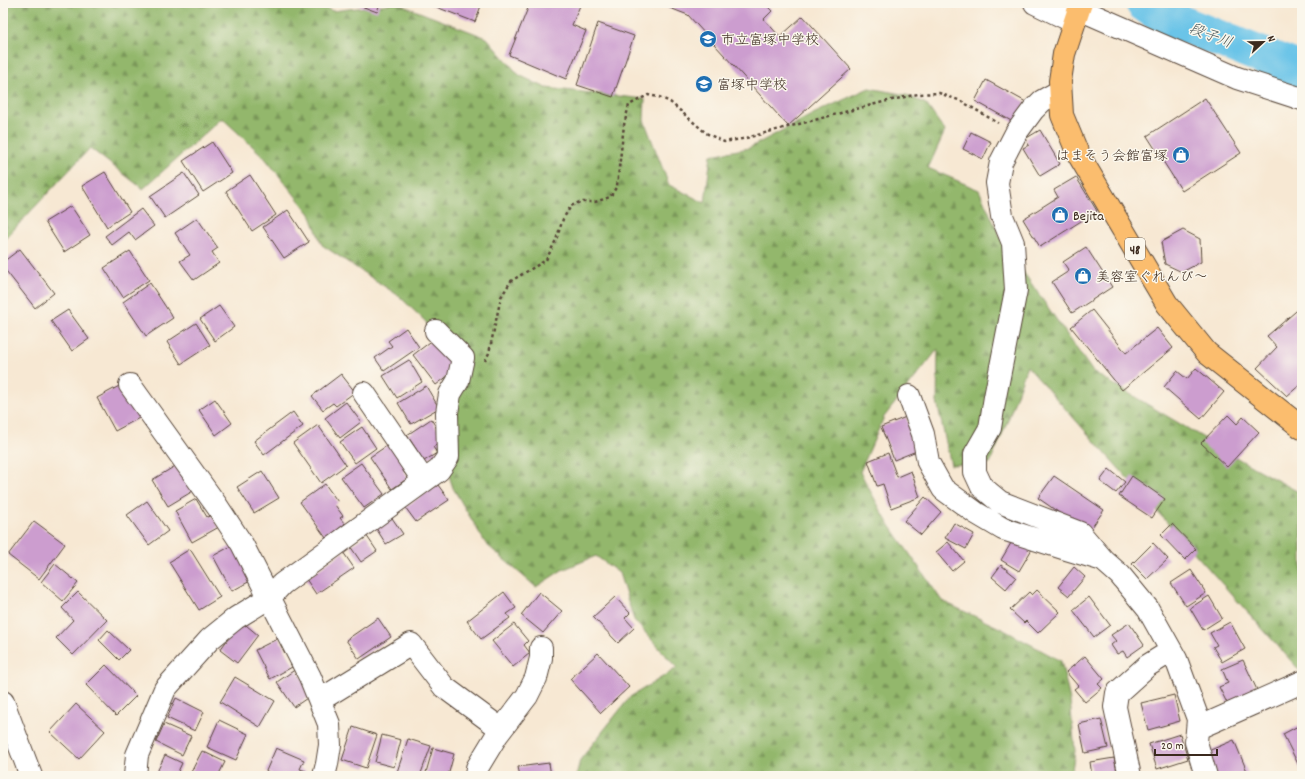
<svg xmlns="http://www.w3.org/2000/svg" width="1305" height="779" viewBox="0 0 1305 779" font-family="Dekko,'Klee One',sans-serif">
	<defs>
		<pattern id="forest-firs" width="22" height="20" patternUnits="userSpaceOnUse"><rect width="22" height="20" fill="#93b76c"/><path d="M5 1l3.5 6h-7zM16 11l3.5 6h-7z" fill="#799558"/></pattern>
	</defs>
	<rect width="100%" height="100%" fill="#fbf7ec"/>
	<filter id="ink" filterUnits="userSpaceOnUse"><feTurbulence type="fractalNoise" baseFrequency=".025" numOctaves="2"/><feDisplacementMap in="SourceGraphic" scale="8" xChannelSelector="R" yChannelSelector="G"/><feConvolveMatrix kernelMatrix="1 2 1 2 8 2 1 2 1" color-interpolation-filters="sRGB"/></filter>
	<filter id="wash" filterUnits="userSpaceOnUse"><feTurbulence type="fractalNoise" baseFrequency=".012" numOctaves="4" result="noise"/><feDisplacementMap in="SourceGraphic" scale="16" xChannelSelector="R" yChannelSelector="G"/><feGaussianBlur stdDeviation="0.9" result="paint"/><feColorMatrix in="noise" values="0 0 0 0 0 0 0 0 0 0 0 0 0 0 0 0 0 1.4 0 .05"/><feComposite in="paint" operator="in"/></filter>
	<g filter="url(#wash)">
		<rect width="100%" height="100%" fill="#f7e8d3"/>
		<path fill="url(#forest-firs)" stroke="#677045" d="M3 3H312L333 11 396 3 487 38 519 75 546 88 645 99 644 120 669 185 705 203 711 155 749 148 815 113 869 88 906 95 926 104 945 131 928 168 979 190 1003 243 1093 372 1244 462 1302 494V673L1027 366 1007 423 990 463 951 465 937 402 938 349 884 417 860 472 885 518 942 601 1002 629 1061 661 1070 700 1075 751 1071 776H576L580 760 630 697 677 668 634 620 619 573 596 556 562 570 536 587 486 544 453 488 437 439 445 369 426 322 399 296 322 245 310 214 264 157 222 118 143 189 90 148 3 241Z"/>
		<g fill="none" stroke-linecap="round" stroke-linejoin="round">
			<path stroke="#6ac4e8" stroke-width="37" d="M1144 3 1164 17 1302 71"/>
		</g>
		<g id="blocks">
			<path fill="#cc9dcf" d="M353 3H380L377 12Z
				M426 3H482L475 22Z
				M530 3H581L572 25 586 31 566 79 509 55Z
				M657 3H764L772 11 764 19 780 37 803 16 851 69 788 126 688 15Z
				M598 23 634 36 613 97 577 85Z
				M986 80 1026 102 1015 123 975 101Z
				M1205 98 1241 153 1182 191 1147 136Z
				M1040 130 1060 164 1040 176 1023 148 1029 145 1025 139Z
				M971 132 991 142 983 159 963 149Z
				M212 142 232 173 203 192 183 161Z
				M105 172 130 212 107 227 82 186Z
				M184 173 199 195 165 218 150 196Z
				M250 175 276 215 252 231 226 191Z
				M1076 177 1097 211 1040 247 1023 219 1058 197 1054 190Z
				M71 206 90 235 64 252 45 222Z
				M141 209 154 226 135 240 129 232 112 245 105 236Z
				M288 210 309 242 284 258 263 227Z
				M197 218 218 248 212 252 219 263 194 280 180 261 190 255 175 233Z
				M1183 230 1200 239 1201 262 1182 272 1165 264 1161 242Z
				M1086 247 1112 287 1072 313 1052 282 1069 271 1063 262Z
				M20 249 54 293 35 308 3 267V262Z
				M130 251 149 280 123 297 104 268Z
				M150 283 173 318 146 336 123 302Z
				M219 306 234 327 215 341 200 319Z
				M1302 306V383L1287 396 1257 368 1277 347 1267 336Z
				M68 310 89 339 72 351 51 321Z
				M1092 310 1126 353 1157 328 1173 348 1122 390 1071 327Z
				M196 323 210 345 181 364 167 342Z
				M406 328 419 347 384 371 375 358 392 346 388 341Z
				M434 339 457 369 436 385 413 355Z
				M409 360 422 382 397 398 383 376Z
				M1196 368 1224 392 1201 419 1164 387 1177 371 1187 379Z
				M341 374 355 392 336 406 333 403 323 410 312 396Z
				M123 384 141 417 115 431 97 398Z
				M426 386 439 408 411 424 398 403Z
				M215 399 232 423 216 435 199 410Z
				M346 402 361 422 340 438 325 418Z
				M293 412 303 426 264 455 254 441Z
				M1228 415 1237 424 1243 417 1259 432 1227 467 1201 443Z
				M906 417 919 450 894 460 881 427Z
				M431 419 444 440 433 447 437 453 424 461 407 435Z
				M318 425 346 465 321 483 293 443Z
				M362 427 376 448 355 463 340 442Z
				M391 443 408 468 403 471 408 478 392 489 370 457Z
				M888 453 897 477 911 471 920 497 891 508 883 484 877 486 868 461Z
				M361 463 384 494 364 508 341 477Z
				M177 465 193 491 168 506 152 480Z
				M1109 469 1125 482 1116 493 1100 481Z
				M262 471 279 498 254 513 237 487Z
				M1054 476 1104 510 1090 530 1073 518 1071 521 1038 498Z
				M1132 476 1165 499 1152 518 1119 496Z
				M325 484 338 502 335 505 343 516 340 518 345 524 326 538 300 502Z
				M438 485 449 500 416 522 405 507Z
				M925 497 941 512 921 535 904 521Z
				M196 499 207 517 212 515 219 527 192 542 175 511Z
				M147 501 168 531 149 545 127 515Z
				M390 515 403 534 386 544 374 525Z
				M34 521 65 544 39 579 8 555Z
				M954 523 974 534 966 549 945 538Z
				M1172 524 1196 549 1185 560 1161 535Z
				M366 535 377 551 361 562 350 546Z
				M1014 538 1032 549 1019 571 1001 560Z
				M948 542 964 561 952 571 936 552Z
				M1153 543 1168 559 1147 579 1132 564Z
				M233 545 252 580 232 591 213 556Z
				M190 549 220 597 199 610 169 562Z
				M343 552 354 568 316 594 306 579Z
				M55 564 78 583 63 601 41 582Z
				M1001 565 1016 577 1006 589 992 577Z
				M1074 567 1085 577 1069 596 1058 587Z
				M1191 570 1206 593 1186 606 1171 583Z
				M1037 590 1060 612 1038 633 1026 621 1024 623 1010 610 1029 592 1032 595Z
				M78 592 107 620 73 655 56 638 73 620 62 608Z
				M504 592 516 608 507 614 510 618 481 639 467 621Z
				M539 592 562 611 543 633 521 615Z
				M1209 596 1222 618 1203 630 1190 608Z
				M615 597 630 613 625 618 634 628 618 643 593 617Z
				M1089 597 1110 625 1094 637 1073 610Z
				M378 618 391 637 359 659 346 640Z
				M241 621 258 635 237 663 220 650Z
				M1230 622 1245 649 1222 662 1213 647 1217 645 1210 633Z
				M1129 623 1144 645 1127 657 1123 651 1117 654 1111 645 1116 641 1111 635Z
				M514 624 528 641 524 645 530 653 513 667 492 641Z
				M108 630 129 650 119 660 99 640Z
				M279 638 294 666 270 679 255 650Z
				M598 653 629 687 601 713 570 679Z
				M1085 656 1104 679 1098 684 1102 688 1085 702 1074 689 1078 686 1066 672Z
				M1243 660 1257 690 1227 703 1219 687 1228 683 1222 669Z
				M106 665 136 696 116 716 86 685Z
				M296 669 313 694 294 707 277 682Z
				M235 677 275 701 260 727 220 702Z
				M1174 695 1180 721 1148 730 1141 703Z
				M176 698 204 712 195 731 167 718Z
				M76 704 105 731 79 759 50 732Z
				M1101 719 1108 748 1085 753 1079 724Z
				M219 720 248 734 236 760 207 747Z
				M164 724 191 736 182 755 156 742Z
				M1302 724V772L1283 734Z
				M353 727 377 735 366 768 342 760Z
				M1180 734 1188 759 1157 769 1149 744Z
				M382 735 401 740 394 767 375 762Z
				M408 739 431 746 420 776H408L397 772Z
				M1234 740 1249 776H1216L1206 752Z
				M276 748 304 760 300 769 306 771 304 776H276L266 771Z
				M433 748 454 754 448 776H425Z
				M202 751 225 762 218 776H189Z
				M165 755 182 763 176 776H155Z
				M1114 758 1118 776H1092L1090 762Z
				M549 763 551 776H520L518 767Z"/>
		</g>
	</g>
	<g filter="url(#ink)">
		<use href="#blocks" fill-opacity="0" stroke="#574639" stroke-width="1"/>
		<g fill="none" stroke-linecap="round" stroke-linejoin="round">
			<g stroke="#574639" stroke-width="24">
				<path id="minor" d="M1035 3 1074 22
					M1079 9 1237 78 1302 99
					M1060 91 1042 101 1033 110 1016 133 1001 162 997 183 1002 216 1013 243 1016 290 995 397 990 428 975 454V472L982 487 1000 502 1080 533 1103 560
					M130 385 217 506 242 544 310 677 329 724 330 745 327 764 324 776
					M364 393 424 481
					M909 396 923 434 928 462 943 489 976 513 1003 529 1063 548 1103 560 1120 575 1148 609 1176 659 1198 719 1196 742 1206 776
					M320 700 411 644 444 687 501 729
					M3 702 31 776
					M1198 728 1302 682
					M135 776 137 755 165 689 210 639 236 618 270 597 282 584 439 470 448 457 447 413 450 394 458 381 463 358 436 331
					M476 776 477 768 497 735 527 696 536 678 541 658V648
					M1130 776 1115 707 1117 693 1147 666 1171 651"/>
			</g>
			<g stroke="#574639" stroke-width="24">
				<path id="major" d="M1081 3 1064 54 1060 81 1062 115 1078 154 1167 304 1207 353 1302 428"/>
			</g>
			<path stroke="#574639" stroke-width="2.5" stroke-dasharray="3 3" stroke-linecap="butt" d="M485 361 489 353 501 297 511 281 546 260 556 240 563 219 571 206 580 202H595L610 197 617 186 624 125 629 105 648 95 659 97 670 102 706 133 724 142 742 139 879 103 918 94 939 93 961 101 998 123"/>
			<use href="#minor" stroke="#fff" stroke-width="22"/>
			<use href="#major" stroke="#fbbd6e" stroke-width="22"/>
		</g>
	</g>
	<defs>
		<g id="school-disc" transform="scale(0.9)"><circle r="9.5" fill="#1f6fb2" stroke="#fbf7ec"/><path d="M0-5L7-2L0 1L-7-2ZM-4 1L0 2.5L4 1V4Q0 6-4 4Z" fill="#fff"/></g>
		<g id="shop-disc" transform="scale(0.9)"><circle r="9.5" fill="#1f6fb2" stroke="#fbf7ec"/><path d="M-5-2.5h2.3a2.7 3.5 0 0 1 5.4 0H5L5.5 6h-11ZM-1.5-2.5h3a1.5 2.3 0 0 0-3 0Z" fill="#fff"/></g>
	</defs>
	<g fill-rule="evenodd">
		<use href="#school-disc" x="708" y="39"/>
		<use href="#school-disc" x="704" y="84"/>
		<use href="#shop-disc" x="1181" y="155"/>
		<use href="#shop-disc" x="1060" y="215"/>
		<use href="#shop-disc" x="1083" y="276"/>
	</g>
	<g text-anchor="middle" stroke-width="3" stroke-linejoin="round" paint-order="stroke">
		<rect fill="#fbf7ec" stroke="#75685c" stroke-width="1" x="1125" y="238" width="20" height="22" rx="3"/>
		<g font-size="13" font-weight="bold" fill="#3b2a1e">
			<text x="1135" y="254">48</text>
		</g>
		<g font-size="14" fill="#3b2a1e" stroke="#fbf7ec" text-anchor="start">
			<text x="721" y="44">市立富塚中学校</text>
			<text x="717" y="89">富塚中学校</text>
			<text x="1168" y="160" text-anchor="end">はまそう会館富塚</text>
			<text x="1073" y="220">Bejita</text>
			<text x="1096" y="281">美容室ぐれんび～</text>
		</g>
		<g font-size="15" font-style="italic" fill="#49585b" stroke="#fbf7ec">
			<text transform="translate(1211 35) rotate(21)" y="5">段子川</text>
		</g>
	</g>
	<rect width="1305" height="779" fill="none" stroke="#fbf7ec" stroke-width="16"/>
	<g transform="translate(1263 42) rotate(68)" stroke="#fbf7ec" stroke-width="3" paint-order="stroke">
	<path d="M0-3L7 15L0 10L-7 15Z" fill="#3b2a1e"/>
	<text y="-6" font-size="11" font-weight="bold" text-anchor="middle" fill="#3b2a1e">N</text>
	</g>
	<path d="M1155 749v6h62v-6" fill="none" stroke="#3b2a1e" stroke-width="2"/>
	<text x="1161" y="749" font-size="12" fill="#3b2a1e" stroke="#fbf7ec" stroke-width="3" paint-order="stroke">20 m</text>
</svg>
